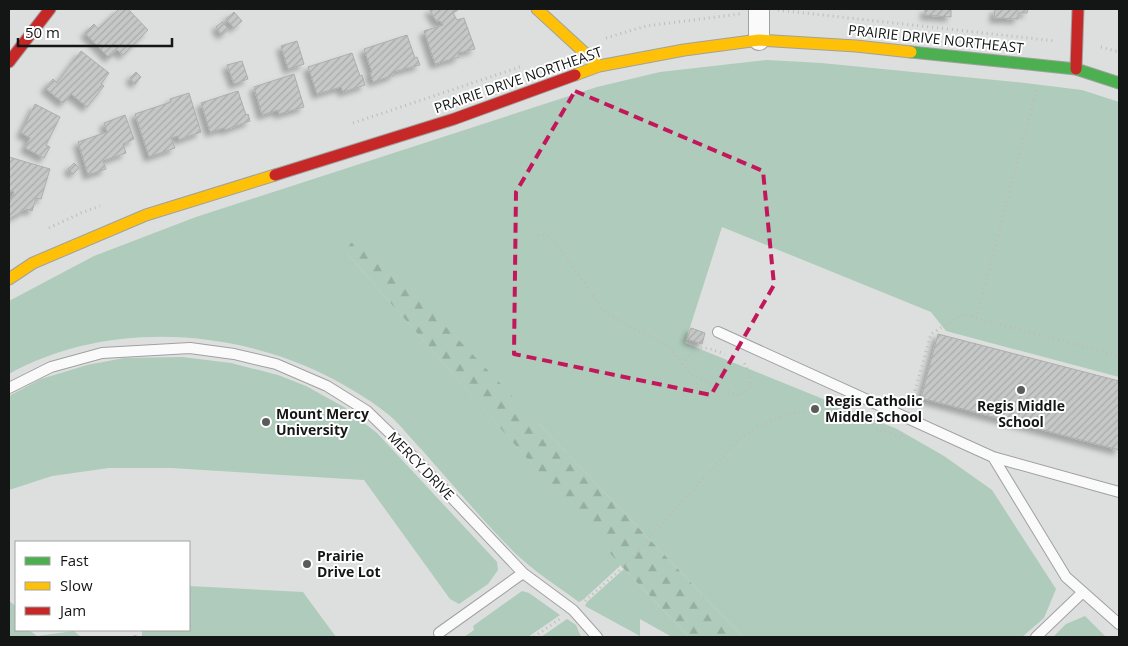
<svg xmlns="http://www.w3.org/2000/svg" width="1128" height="646" viewBox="0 0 1128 646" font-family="'Open Sans',sans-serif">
	<defs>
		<pattern id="forest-firs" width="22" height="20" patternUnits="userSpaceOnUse" patternTransform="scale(1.25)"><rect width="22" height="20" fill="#afcbbb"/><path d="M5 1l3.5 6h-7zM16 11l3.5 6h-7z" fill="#96aea0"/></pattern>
		<pattern id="building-hatch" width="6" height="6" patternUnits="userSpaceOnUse" patternTransform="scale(1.25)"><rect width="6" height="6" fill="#c6c8c7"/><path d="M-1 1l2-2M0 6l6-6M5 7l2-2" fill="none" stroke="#a9abaa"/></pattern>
		<filter id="shadow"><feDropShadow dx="-4.5" dy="4.5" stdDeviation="2.5" flood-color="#0004"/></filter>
	</defs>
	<rect width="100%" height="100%" fill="#dcdfdd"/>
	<path fill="#afcbbb" d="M767 60 821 63 1025 83 1082 90 1119 102V377L946 331 931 312 722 227 685 343 897 429 944 456 992 490 1056 589 1044 618 1022 637H743L540 425 345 251 621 565 584 599 579 602C557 586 535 572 516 554 483 521 453 485 422 450 411 439 401 425 389 415 378 406 366 398 354 391 255 329 113 316 9 374V301L94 256 196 217 597 87 660 72Z
		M182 357 231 363 278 375 306 386 344 407 377 433 497 562 498 570 488 584 459 604 450 599 364 480 171 468H109L52 476 9 490V396L41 379 87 365 124 358Z
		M624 569 689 637H672L640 619V636L585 606 587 602Z
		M189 586 303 592 336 637H142V630H189Z
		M522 591 529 593 560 615 528 637H464L474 630 473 626Z
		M9 601 16 606V630H29L37 636 74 631 81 637H9Z
		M1085 616 1106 637H1053L1066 624Z
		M567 619 576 625 581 637H541Z"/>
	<path fill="url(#forest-firs)" d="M363 240 743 637H689L624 569 345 251 351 243Z"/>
	<path fill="url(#building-hatch)" stroke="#acaeac" filter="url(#shadow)" d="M119 9H128L148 30 123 55 117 50 109 58 85 33 94 24 98 29Z
		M429 9H457L458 10 453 13 457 20 464 18 475 49 458 53 459 57 435 64 424 31 443 25 440 21 437 22Z
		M925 9H951V17L925 15Z
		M995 9H1028L1027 13H1018V19L994 18Z
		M234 12 242 21 234 28 226 19Z
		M222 22 229 29 222 35 216 27Z
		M407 35 415 58 417 57 420 65 393 72 394 75 373 82 370 73H372L364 49Z
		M297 41 304 64 288 69 281 46Z
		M81 51 109 73 101 84 104 86 87 107 71 94 63 103 45 88 53 79 57 83Z
		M352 53 360 76 362 75 365 85 343 92 341 87 317 94 308 67Z
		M242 61 248 79 234 84 227 65Z
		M136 72 141 77 135 84 130 78Z
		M294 74 304 107 279 114 278 110 262 115 254 87Z
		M238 91 246 115 248 114 250 121 225 130 224 128 210 132 201 103Z
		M189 93 201 132 179 140 178 136 171 138 175 148 149 157 135 114 171 102 170 99Z
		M35 104 60 117 46 145 50 147 44 158 25 148 30 138 21 133Z
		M125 115 134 139 123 144 126 153 103 161 106 169 88 175 78 142 107 132 104 123Z
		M9 157 50 169 41 199 36 198 32 211 27 209 9 219V205L14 192 9 190Z
		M74 163 79 168 73 174 68 169Z
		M691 328 705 333 702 344 687 339Z
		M938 334 1119 381V450L921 398Z"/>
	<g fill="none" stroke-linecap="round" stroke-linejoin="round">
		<g stroke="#a0a1a0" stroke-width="12">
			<path id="lane" d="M718 332 993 457 1066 577 1119 624
				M9 388 51 367 102 353 190 348 234 354 276 364 327 386 367 411 403 446 523 573 573 610 597 637
				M993 457 1119 492
				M439 633 523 573
				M1036 637 1083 592"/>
		</g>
		<g stroke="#a0a1a0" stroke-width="22">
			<path id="street" d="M759 40V9"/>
		</g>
		<g stroke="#a0a1a0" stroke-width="13">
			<path id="fast" d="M911 52 1076 69 1119 83"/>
		</g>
		<g stroke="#a0a1a0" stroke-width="13">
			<path id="slow" d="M537 9 599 66
				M575 75 599 66 684 50 759 40 856 46 911 52
				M9 279 33 263 146 215 275 175"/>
		</g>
		<g stroke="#a0a1a0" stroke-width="13">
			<path id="jam" d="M9 62 50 9
				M1076 69 1078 9
				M275 175 454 119 575 75"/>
		</g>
		<path stroke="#bcbdbc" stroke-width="3" stroke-dasharray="1 4" stroke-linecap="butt" d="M778 10 1055 41
			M606 38 646 26 740 14
			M1101 47 1119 52
			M353 123 520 67
			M49 228 81 213 100 206
			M533 234 550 236 571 264 602 309 621 322 653 337 670 348 691 375 739 396 750 387V376L743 360
			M976 318 1119 356
			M682 364C698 343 702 346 725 354
			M911 405 931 334 963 314 976 318 1037 88
			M585 601 619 571 741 437C769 420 803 405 837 413 857 418 882 431 902 438L903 433
			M135 630V637
			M534 637 561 618"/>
		<use href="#lane" stroke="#fafafa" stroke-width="10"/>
		<use href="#street" stroke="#fafafa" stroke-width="20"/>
		<use href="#fast" stroke="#4caf50" stroke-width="11"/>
		<use href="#slow" stroke="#ffc107" stroke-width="11"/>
		<use href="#jam" stroke="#c62828" stroke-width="11"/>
	</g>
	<path fill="none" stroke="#c2185b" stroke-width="4" stroke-dasharray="10 6" stroke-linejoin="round" d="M575 91 763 171 774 285 711 395 514 354 516 192Z"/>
	<g fill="#5a5c5b" stroke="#fff" stroke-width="2">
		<circle cx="1021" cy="390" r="5"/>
		<circle cx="815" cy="409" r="5"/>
		<circle cx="266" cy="422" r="5"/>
		<circle cx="307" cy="564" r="5"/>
	</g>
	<g text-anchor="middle" stroke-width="4" stroke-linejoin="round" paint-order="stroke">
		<g font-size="14" fill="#141615" stroke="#fff">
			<text transform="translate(936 39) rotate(6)" y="5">PRAIRIE DRIVE NORTHEAST</text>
			<text transform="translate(518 80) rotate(-19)" y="5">PRAIRIE DRIVE NORTHEAST</text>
			<text transform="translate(421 466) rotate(46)" y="5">MERCY DRIVE</text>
		</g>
		<g font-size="14" font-weight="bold" fill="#141615" stroke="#fff" text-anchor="start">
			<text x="825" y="406">Regis Catholic<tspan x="825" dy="16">Middle School</tspan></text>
			<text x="1021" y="411" text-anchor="middle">Regis Middle<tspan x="1021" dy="16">School</tspan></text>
			<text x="276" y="419">Mount Mercy<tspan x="276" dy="16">University</tspan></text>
			<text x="317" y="561">Prairie<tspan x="317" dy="16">Drive Lot</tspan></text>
		</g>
	</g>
	<rect width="1128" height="646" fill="none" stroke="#141615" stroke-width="20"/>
	<rect x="15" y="541" width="175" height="90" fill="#ffffff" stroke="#a1a2a1"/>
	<rect x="25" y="557" width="25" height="8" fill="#4caf50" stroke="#a1a2a1"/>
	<text x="60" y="566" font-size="15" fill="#141615">Fast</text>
	<rect x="25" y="582" width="25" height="8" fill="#ffc107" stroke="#a1a2a1"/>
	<text x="60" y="591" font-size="15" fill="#141615">Slow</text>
	<rect x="25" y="607" width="25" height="8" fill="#c62828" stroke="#a1a2a1"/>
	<text x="60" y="616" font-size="15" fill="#141615">Jam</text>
	<path d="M18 38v8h154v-8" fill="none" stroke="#141615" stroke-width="2.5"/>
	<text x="25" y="38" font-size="15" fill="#141615" stroke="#ffffff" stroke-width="4" paint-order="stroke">50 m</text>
</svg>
